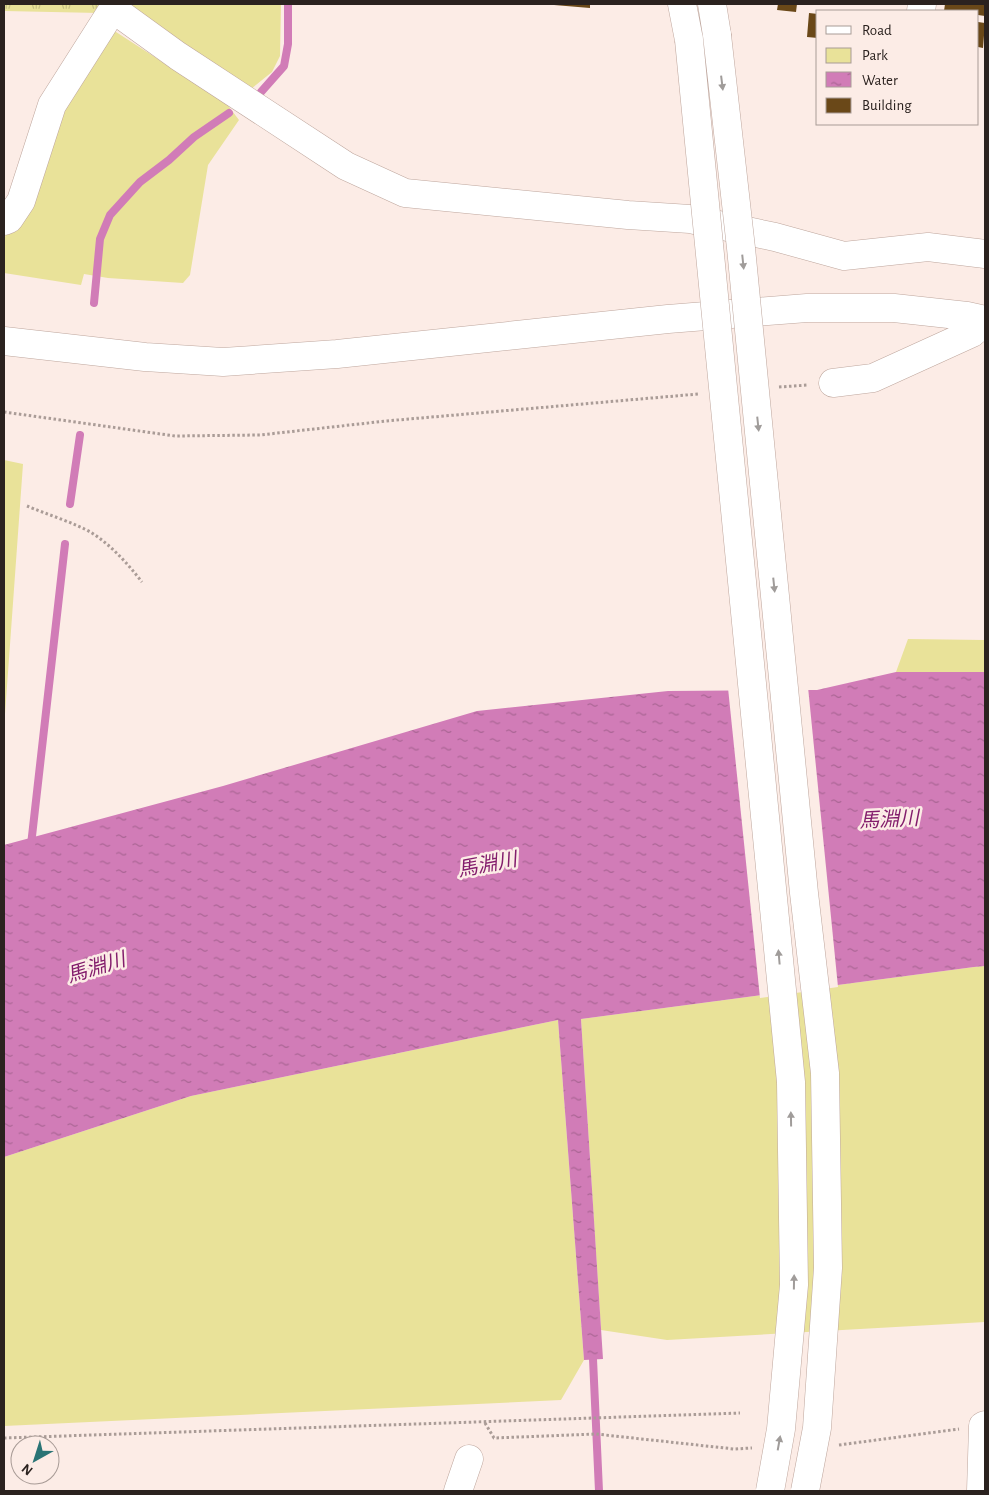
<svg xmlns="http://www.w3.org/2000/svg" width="989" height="1495" viewBox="0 0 989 1495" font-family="'Alegreya Sans','Noto Sans JP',sans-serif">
	<defs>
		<pattern id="park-tufts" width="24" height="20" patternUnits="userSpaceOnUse" patternTransform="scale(1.25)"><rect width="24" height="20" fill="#e9e299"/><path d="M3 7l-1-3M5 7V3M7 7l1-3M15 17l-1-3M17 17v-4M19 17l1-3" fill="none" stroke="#c8c283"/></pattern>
		<pattern id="water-ripples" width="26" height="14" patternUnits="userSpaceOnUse" patternTransform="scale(1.25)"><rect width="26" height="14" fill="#d17cb7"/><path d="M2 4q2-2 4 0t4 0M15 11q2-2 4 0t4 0" fill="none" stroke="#aa6594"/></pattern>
	</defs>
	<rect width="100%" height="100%" fill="#fcece6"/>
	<path fill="#e9e299" d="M129 4H281L280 56 272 72 251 89 168 40Z
		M116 32 226 103 239 120 208 165 190 275 183 283 108 278 84 274 81 285 4 273V242L6 233H13L28 207 59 105 105 33Z
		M4 460 23 464 4 728Z
		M908 639 985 640V672H896Z
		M985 966V1322L667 1340 601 1330 581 1019 974 967Z
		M558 1020 584 1360 561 1400 4 1426V1157L191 1096Z"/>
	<path fill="url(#park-tufts)" d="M4 4H102L99 13 4 11Z"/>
	<path fill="url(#water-ripples)" d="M896 672H985V966L974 967 581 1019 603 1359 584 1360 558 1020 191 1096 4 1157V845L223 786 477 711 668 691 817 690Z"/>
	<path fill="#fcece6" d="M808 687 838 987 760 998 728 688Z"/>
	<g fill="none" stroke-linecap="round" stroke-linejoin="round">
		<path stroke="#d17cb7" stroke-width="8" d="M261 92 284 66 288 44V4
			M94 303 100 239 110 215 140 182 169 160 194 137 229 113
			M70 504 80 435
			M31 845 65 544
			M593 1359 599 1491"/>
	</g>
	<path fill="#6a4818" d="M554 4H590V8L554 5Z
		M778 4H797L796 12 777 10Z
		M945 4H985V16L978 15V11H944Z
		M809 13 818 14V38L807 37Z
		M978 22 985 23 983 48 978 47Z"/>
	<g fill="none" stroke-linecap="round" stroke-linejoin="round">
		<g stroke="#bea69d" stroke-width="29">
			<path id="minor" d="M682 4 689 40
				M712 4 717 35
				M113 9 178 56 346 166 405 193 628 215 690 219 775 237 844 256 928 247 985 254
				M921 11 922 4
				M4 221 9 219 21 201 52 105 113 9 114 4
				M4 341 145 357 223 362 337 354 668 319 807 308H894L967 316 985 320
				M833 383 873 378 972 333 985 322
				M458 1491 469 1459
				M981 1491 983 1426 985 1425"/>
		</g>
		<path stroke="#aa9c97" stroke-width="3" stroke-dasharray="2.5 2.5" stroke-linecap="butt" d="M779 387 808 385
			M4 412 175 436 260 435 386 421 698 394
			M27 506C46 514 75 523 92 533 112 546 127 563 142 582
			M485 1423 494 1438 596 1434 734 1449 752 1448
			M4 1438 740 1413
			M839 1445 959 1429"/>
		<use href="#minor" stroke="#fff" stroke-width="28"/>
		<g stroke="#bea69d" stroke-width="29" stroke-linecap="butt">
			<path id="minor-bridge" d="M717 35 741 248 804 893 825 1073 828 1268 817 1428 805 1491
				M689 40 791 1082 794 1285 781 1429 770 1491"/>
		</g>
		<use href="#minor-bridge" stroke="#fff" stroke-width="28"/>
	</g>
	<defs><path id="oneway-solid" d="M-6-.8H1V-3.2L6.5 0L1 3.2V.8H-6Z" transform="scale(1.25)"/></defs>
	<g fill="#a09c9a">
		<use href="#oneway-solid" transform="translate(722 83) rotate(83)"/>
		<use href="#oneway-solid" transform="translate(743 262) rotate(84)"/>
		<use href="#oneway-solid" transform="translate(758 424) rotate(84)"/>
		<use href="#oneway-solid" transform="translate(774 585) rotate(84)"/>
		<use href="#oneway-solid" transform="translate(779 957) rotate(-95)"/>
		<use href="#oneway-solid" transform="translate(791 1119) rotate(-91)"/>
		<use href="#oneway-solid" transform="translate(794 1282) rotate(-89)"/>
		<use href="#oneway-solid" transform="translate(779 1443) rotate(-80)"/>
	</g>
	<g text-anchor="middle" stroke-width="5" stroke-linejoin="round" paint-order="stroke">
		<g font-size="20" font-style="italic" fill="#831d6c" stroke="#fcece6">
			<text transform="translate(889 819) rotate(-3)" y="7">馬淵川</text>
			<text transform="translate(487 864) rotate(-11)" y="7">馬淵川</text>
			<text transform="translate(96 967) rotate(-17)" y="7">馬淵川</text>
		</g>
	</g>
	<rect width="989" height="1495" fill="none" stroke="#2b221f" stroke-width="10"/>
	<rect x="816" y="10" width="162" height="115" fill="#fcece6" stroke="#a89b96"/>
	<rect x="826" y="26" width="25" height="8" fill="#ffffff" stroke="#a89b96"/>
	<text x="862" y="35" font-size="15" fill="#2b221f">Road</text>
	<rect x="826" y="48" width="25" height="15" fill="#e9e299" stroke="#a89b96"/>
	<text x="862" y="60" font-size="15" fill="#2b221f">Park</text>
	<rect x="826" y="72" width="25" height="15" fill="url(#water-ripples)" stroke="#a89b96"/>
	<text x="862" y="85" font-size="15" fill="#2b221f">Water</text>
	<rect x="826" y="98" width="25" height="15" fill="#6a4818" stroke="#a89b96"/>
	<text x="862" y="110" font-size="15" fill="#2b221f">Building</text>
	<g transform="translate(35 1460) rotate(219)"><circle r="24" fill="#fcece6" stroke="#a89b96"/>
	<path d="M0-4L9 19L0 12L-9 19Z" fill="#2a7475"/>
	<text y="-8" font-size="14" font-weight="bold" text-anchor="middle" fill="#2b221f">N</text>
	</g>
</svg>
